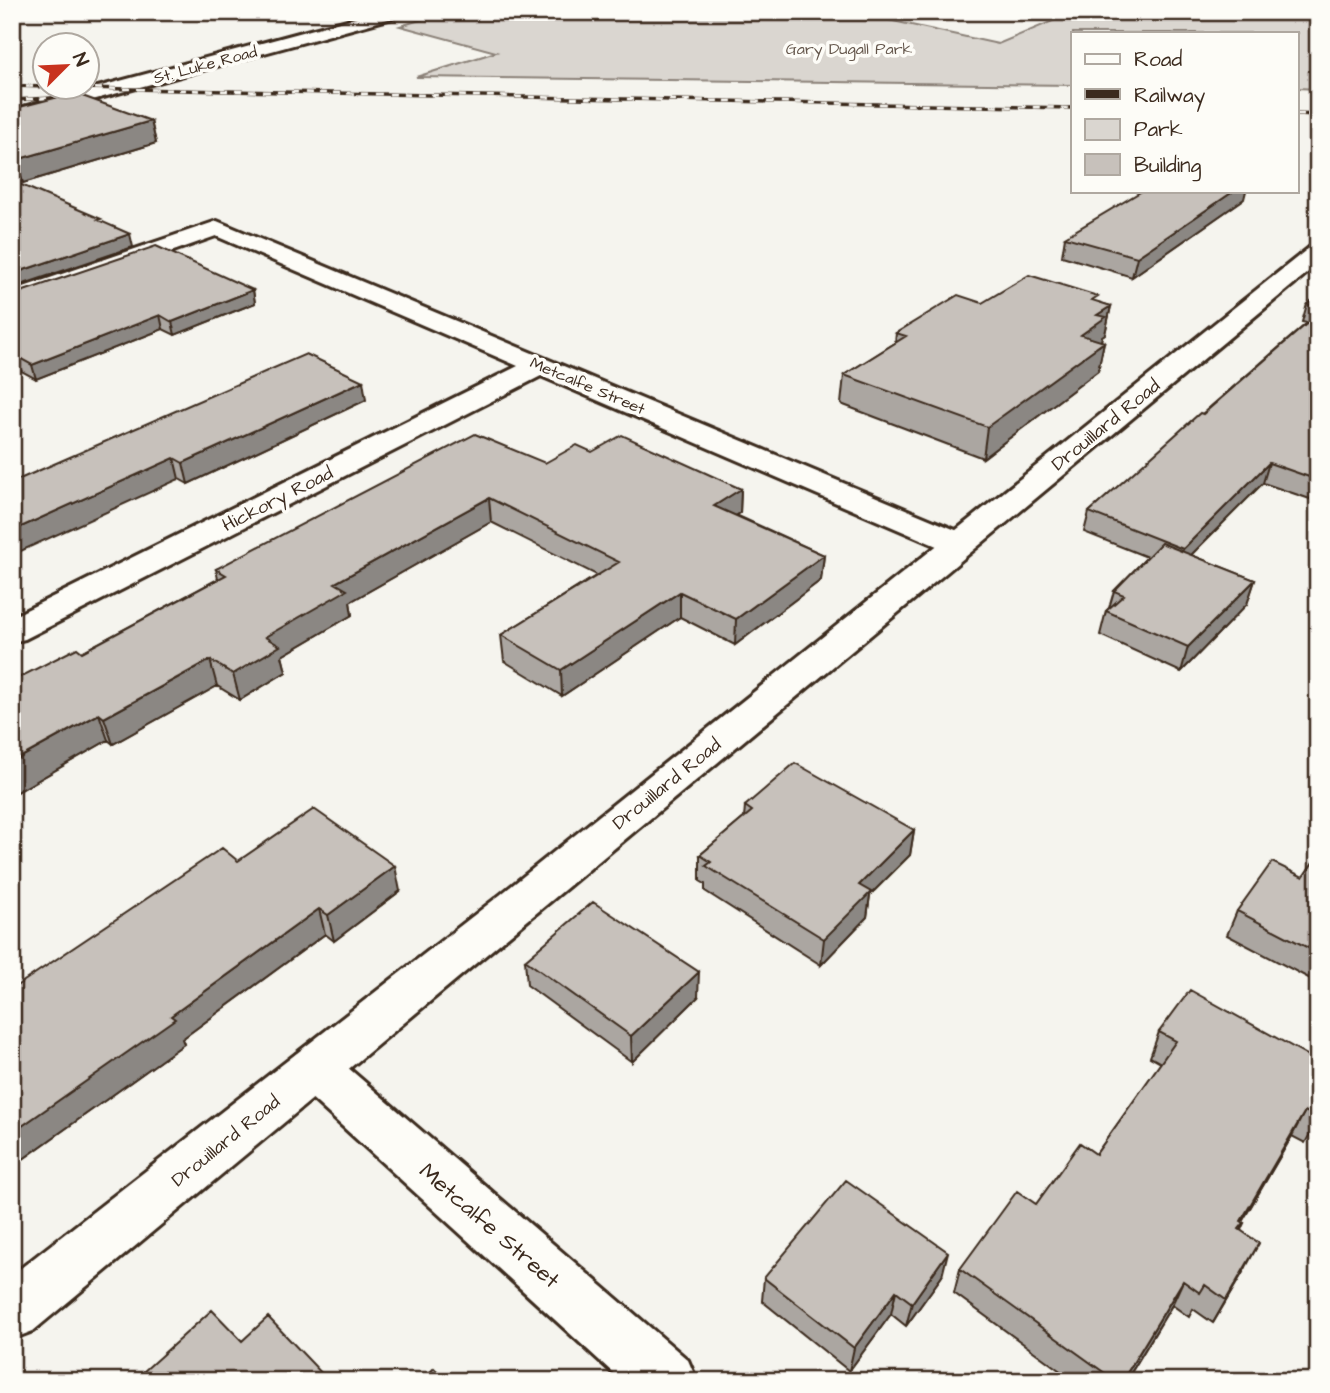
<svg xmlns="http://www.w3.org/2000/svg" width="1330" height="1393" viewBox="0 0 1330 1393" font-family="'Architects Daughter',sans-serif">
	<rect width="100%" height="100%" fill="#f5f4ee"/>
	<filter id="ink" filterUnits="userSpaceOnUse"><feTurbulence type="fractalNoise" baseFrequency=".0143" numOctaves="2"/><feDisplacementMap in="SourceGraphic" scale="14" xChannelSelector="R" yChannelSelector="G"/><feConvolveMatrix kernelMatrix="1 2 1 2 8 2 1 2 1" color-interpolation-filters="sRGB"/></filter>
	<g filter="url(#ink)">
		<path fill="#dad6d0" stroke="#8a8077" stroke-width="2" d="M447 12H852L998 44 1074 12H1318V89L1297 88V33H1073V85L416 77 496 52 400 26Z"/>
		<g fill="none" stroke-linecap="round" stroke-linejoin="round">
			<g stroke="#3b2a1e" stroke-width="6">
				<path id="minor" d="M377 12H405L403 15 12 122V110Z
					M217 221 970 536 975 543 970 550 958 553 946 550 541 376 25 639 12 642V617L518 366 216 236 12 308V291Z
					M314 1048 332 1054 688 1360 697 1381H622L296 1084 289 1069 296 1054Z"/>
			</g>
			<g stroke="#3b2a1e" stroke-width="6">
				<path id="tertiary" d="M1318 245V264L33 1331 12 1339V1275L500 895 1310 247Z"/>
			</g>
			<use href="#minor" fill="#fdfcf7" fill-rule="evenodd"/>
			<use href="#tertiary" fill="#fdfcf7" fill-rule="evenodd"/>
			<g stroke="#3b2a1e" stroke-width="3.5">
				<path id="rail" d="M12 86 46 87
					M81 88 1073 108
					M12 100 73 97
					M1297 114 1318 115"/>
			</g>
			<use href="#rail" stroke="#fdfcf7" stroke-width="2.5" stroke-dasharray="7" stroke-linecap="butt"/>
		</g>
		<path fill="#aba6a1" stroke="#3b2a1e" stroke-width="2" d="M927 12H967L954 18Z
			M12 109 151 121 156 143 23 183 12 178Z
			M1244 199 1132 277 1062 256 1065 237Z
			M253 290 255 303 175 335 163 329 36 379 12 366V295Z
			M1318 296V495L1313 500 1263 483 1191 555 1255 580 1247 604 1181 672 1100 635 1106 611 1109 608 1114 591 1147 557 1084 532 1089 512 1307 323 1302 322 1307 304Z
			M1097 302 1111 306 1105 334 1102 336 1101 341 1104 342 1098 371 983 458 841 404 844 375 895 343 896 333 982 303Z
			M366 400 188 484 179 479 15 481Z
			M592 452 741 489 740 513 736 515 824 555 821 580 735 645 680 617 562 696 504 661 501 635 597 575 491 522 350 602 352 615 282 656 286 672 240 700 217 686 113 744 108 740 12 795V681L82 652 218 579 216 569 545 463Z
			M745 806 914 830 910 855 870 895 867 917 821 965 705 891V884L700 881V855L744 818Z
			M1318 855V983L1227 935 1237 911 1303 877Z
			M238 861 400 891 334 941 325 934 182 1039 184 1044 12 1167Z
			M525 960 698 997 632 1062 527 985Z
			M1159 1032 1318 1061V1120L1305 1143 1292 1136 1242 1222 1244 1223 1241 1230 1246 1267 1213 1323 1193 1309 1189 1317 1172 1305 1126 1381H1074L954 1293 960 1269 1096 1154 1161 1063 1150 1057Z
			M942 1276 906 1326 891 1314 849 1371 762 1301 764 1278Z"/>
		<path fill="#8b8783" stroke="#3b2a1e" stroke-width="2" d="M954 12H967L954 18Z
			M151 121 156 143 23 183 16 160Z
			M1234 191H1246L1244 199 1132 277 1137 257Z
			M130 234 133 247 12 288V274Z
			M253 290 255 303 175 335 172 322Z
			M1111 306 1105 334 1102 336 1100 345 1104 342 1098 371 983 458 987 427 1081 335 1097 315Z
			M160 315 163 329 36 379 32 365Z
			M363 381 366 400 188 484 183 463Z
			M174 458 179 479 12 555V531Z
			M1269 463 1263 483 1177 569 1183 549Z
			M1318 486V495L1313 500Z
			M741 489 740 513 713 530 714 506Z
			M489 498 491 522 350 602 352 615 282 656 286 672 240 700 233 674 265 637 335 583Z
			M824 555 821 580 735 645 736 619Z
			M1255 580 1247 604 1181 672 1188 647Z
			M680 592V617L562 696 561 670Z
			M210 660 217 686 113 744 104 718Z
			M99 714 108 740 12 795V762Z
			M914 830 910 855 870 895 867 917 821 965 824 939 859 885Z
			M395 866 400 891 334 941 328 915Z
			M319 909 325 934 182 1039 184 1044 12 1167V1133L171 1016Z
			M699 972 698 997 632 1062 631 1036Z
			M1305 1111 1292 1136 1228 1245 1241 1221Z
			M1259 1243 1246 1267 1213 1323 1226 1300Z
			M948 1252 942 1276 906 1326 912 1303Z
			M1183 1281 1172 1305 1126 1381H1122Z
			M896 1291 891 1314 849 1371 854 1348Z"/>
		<path fill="#c7c1bb" stroke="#3b2a1e" stroke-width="2" d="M74 93 151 121 16 160 12 158V109Z
			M12 181 101 219 98 220 130 234 12 274Z
			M1142 191H1234L1137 257 1065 237Z
			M156 246 253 290 172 322 160 315 32 365 12 354V295Z
			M1029 275 1098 296 1092 300 1111 306 1097 315 1106 317 1081 335 1104 342 987 427 844 375 906 336 896 333 958 295 982 303Z
			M1318 296V307L1307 304Z
			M1318 314V480L1269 463 1183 549 1089 512 1200 413 1203 414Z
			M306 354 363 381 183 463 174 458 12 531V479L15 481Z
			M475 434 545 463 577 445 592 452 622 435 741 489 714 506 824 555 736 619 680 592 561 670 501 635 619 562 489 498 335 583 347 590 265 637 280 646 233 674 210 660 104 718 99 714 12 762V681L77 648 82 652 226 575 216 569Z
			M1161 543 1255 580 1188 647 1106 611 1124 595 1114 591Z
			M795 763 914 830 859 885 871 892 824 939 706 866 711 862 700 855 752 811 745 806Z
			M314 809 395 866 328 915 319 909 171 1016 175 1019 12 1133V989L222 848 238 861Z
			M1318 855V953L1237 911 1272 862 1303 877Z
			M593 902 699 972 631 1036 525 960Z
			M1190 990 1318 1061V1118L1305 1111 1241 1221 1244 1223 1239 1229 1259 1243 1226 1300 1205 1285 1200 1293 1183 1281 1122 1381H1116L960 1269 1017 1191 1036 1204 1080 1143 1096 1154 1176 1041 1159 1032Z
			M846 1180 948 1252 912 1303 896 1291 854 1348 764 1278Z
			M212 1310 242 1341 268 1317 329 1381H133Z
			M434 1368 447 1381H422Z"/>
	</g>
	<g text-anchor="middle" stroke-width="7" stroke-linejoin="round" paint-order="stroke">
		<g font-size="16" fill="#63554a" stroke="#fdfcf7">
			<text x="849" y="54">Gary Dugall Park</text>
		</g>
		<g font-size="16" fill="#3b2a1e" stroke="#fdfcf7">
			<text transform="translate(205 64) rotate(-15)" y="6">St. Luke Road</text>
			<text transform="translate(588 385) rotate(23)" y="6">Metcalfe Street</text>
		</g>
		<g font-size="19" fill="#3b2a1e" stroke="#fdfcf7">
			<text transform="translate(1105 424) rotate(-39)" y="7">Drouillard Road</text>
			<text transform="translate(277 498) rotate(-27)" y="7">Hickory Road</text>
			<text transform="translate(666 783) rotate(-39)" y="7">Drouillard Road</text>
			<text transform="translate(225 1140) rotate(-39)" y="7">Drouillard Road</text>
		</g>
		<g font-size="23" fill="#3b2a1e" stroke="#fdfcf7">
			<text transform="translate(490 1225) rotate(41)" y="8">Metcalfe Street</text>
		</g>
	</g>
	<rect width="1330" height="1393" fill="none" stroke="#fdfcf7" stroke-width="42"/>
	<rect x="21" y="21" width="1288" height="1351" fill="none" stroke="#3b2a1e" stroke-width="2.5" filter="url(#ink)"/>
	<rect x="1071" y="32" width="228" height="161" fill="#fdfcf7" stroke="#afa8a0" stroke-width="2"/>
	<rect x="1085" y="54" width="35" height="10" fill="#fdfcf7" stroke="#afa8a0" stroke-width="2"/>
	<text x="1134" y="66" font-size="21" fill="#3b2a1e">Road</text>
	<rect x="1085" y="89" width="35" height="10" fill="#3b2a1e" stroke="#afa8a0" stroke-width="2"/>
	<text x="1134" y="102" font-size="21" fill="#3b2a1e">Railway</text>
	<rect x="1085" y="119" width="35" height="21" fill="#dad6d0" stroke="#afa8a0" stroke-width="2"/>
	<text x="1134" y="136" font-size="21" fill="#3b2a1e">Park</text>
	<rect x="1085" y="154" width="35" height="21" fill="#c7c1bb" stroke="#afa8a0" stroke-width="2"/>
	<text x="1134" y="172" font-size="21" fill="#3b2a1e">Building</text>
	<g transform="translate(66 66) rotate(66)"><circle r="33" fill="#fdfcf7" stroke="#afa8a0" stroke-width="2"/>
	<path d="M0-5L12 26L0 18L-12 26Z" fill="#c8321e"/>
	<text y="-10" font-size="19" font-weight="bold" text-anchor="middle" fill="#3b2a1e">N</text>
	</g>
</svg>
